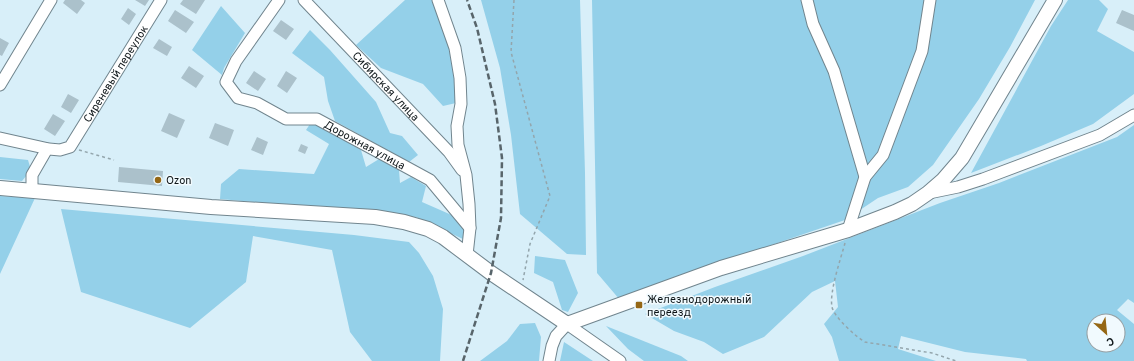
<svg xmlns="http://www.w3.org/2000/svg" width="1134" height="361" viewBox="0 0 1134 361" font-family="Overpass,sans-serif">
	<rect width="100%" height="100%" fill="#d8eff9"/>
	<path fill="#94d0e9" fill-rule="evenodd" d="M405 0H434L441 15 456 69V103L443 106 423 84 381 68 356 45Z
		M481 0H580L585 173 586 255 567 254 520 214 511 135 500 68Z
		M592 0H1035L1010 47 979 99 933 165 908 187 878 198 845 220 757 250 620 300 597 273Z
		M1068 0H1099L1108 9 1097 31 1134 52V94L1093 124 1041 146 971 173 1051 26Z
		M221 6 245 33 224 68 222 75 192 50Z
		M310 30 330 50 376 102 390 133 402 136 418 155 409 162 335 121 328 101 324 77 292 53Z
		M312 121 361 150 366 167 384 156 399 170 400 183 411 177 426 186 422 202 463 220 465 240 416 217 220 199 221 184 239 169 314 174 329 144 306 130Z
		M1134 125V303L1128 299 1117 310 1134 324V361H1027L1026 359 965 352 901 336 898 349 936 361H839L832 337 824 324 838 307 835 281 812 292 764 337 723 354 704 342 674 331 645 314 715 287 803 256 940 203 999 183 1117 137ZM1094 321H1118V345H1094Z
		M0 157 28 160 31 170 22 181 0 179Z
		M0 196 35 198 0 274Z
		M61 209 354 235 409 242 419 253 433 276 443 309 440 361H372L350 332 332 250 253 236 246 282 190 328 81 292Z
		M535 256 565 260 578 293 568 312 562 310 553 282 534 273Z
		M535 323 541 337 539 361H480L507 341 520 324Z
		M606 326 681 356 688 361H644L628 349Z
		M564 342 593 361H560Z"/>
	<path fill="#abc1cb" d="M65 0H81L85 3 77 14 63 3Z
		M135 0H149L145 6Z
		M183 0H205L196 14 180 4Z
		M128 8 136 14 129 25 121 19Z
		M175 10 194 22 186 33 168 21Z
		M1122 10 1134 15V31L1116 23Z
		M281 20 294 29 286 40 273 31Z
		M0 38 9 43 2 56 0 55Z
		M159 39 172 47 167 56 153 48Z
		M189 66 204 76 196 88 181 78Z
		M254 71 266 79 258 91 246 83Z
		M286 71 297 78 287 93 277 86Z
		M68 94 79 100 71 113 61 107Z
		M169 113 185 120 177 138 161 131Z
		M53 114 65 121 55 136 44 129Z
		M215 123 234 130 228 146 209 138Z
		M257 137 268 142 263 155 251 150Z
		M301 144 308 147 305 154 298 151Z
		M119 167 163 171 162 186 118 182Z"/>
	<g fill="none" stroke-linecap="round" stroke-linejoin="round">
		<g stroke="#71858e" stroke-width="13">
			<g id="minor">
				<path id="s1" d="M279 0 236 61 226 82 238 98 257 103 286 119H317L408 168 430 180 470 228"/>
				<path id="s2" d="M304 0 449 152 462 170"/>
				<path d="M438 0 455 48 460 78 461 104 457 126 458 145 466 175 469 204 470 228 467 255"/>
				<path d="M807 0 813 24 834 71 865 177"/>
				<path d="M0 85 51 0"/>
				<path id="s3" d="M0 138 49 149 60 150 70 147 161 0"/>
				<path d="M32 191V175L47 149"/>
				<path d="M929 193 958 187 983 179 1100 135 1134 115"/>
				<path d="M848 230 865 177 883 155 922 51 930 0"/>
				<path d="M549 361 552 346 556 336 567 324 620 361"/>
			</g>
		</g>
		<g stroke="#71858e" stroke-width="16">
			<path id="major" d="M0 188 211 207 375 217 404 222 428 229 443 237 491 273 567 324 721 268 848 230 895 212 912 204 928 193 943 180 962 158 1055 0"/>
		</g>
		<path stroke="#93a5ac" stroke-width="1.5" stroke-dasharray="3 3" stroke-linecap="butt" d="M514 0 511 52 550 196 530 244 523 280
			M79 150 114 160
			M845 243C841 258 829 292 832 307 834 317 856 337 865 342L932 353 956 361"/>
		<use href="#minor" stroke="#fff" stroke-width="11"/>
		<use href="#major" stroke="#fff" stroke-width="14"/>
		<path stroke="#58656b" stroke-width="2.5" stroke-dasharray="6 3" stroke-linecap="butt" d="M463 361 491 273 501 218 502 158 495 104 477 28 467 0"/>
	</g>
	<g fill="#956715" stroke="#f1fafe" stroke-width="1.5">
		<circle cx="158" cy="180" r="4"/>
		<rect x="635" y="301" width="8" height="8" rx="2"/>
	</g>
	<g text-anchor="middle" stroke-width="3" stroke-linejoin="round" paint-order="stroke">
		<g font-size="11" fill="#0e1619" stroke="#f1fafe">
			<text dy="4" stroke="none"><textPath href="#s3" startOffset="158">Сиреневый переулок</textPath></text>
			<text dy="4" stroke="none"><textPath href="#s2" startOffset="119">Сибирская улица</textPath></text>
			<text dy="4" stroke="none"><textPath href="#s1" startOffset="256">Дорожная улица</textPath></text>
		</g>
		<g font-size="11" fill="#0e1619" stroke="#f1fafe" text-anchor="start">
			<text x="166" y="184">Ozon</text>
			<text x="647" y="303">Железнодорожный<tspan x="647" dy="13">переезд</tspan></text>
		</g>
	</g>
	<g transform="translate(1106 333) rotate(153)"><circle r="19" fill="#f1fafe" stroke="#969fa2"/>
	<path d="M0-3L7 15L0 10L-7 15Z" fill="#956715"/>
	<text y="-6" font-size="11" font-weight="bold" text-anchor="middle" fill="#0e1619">С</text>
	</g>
</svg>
